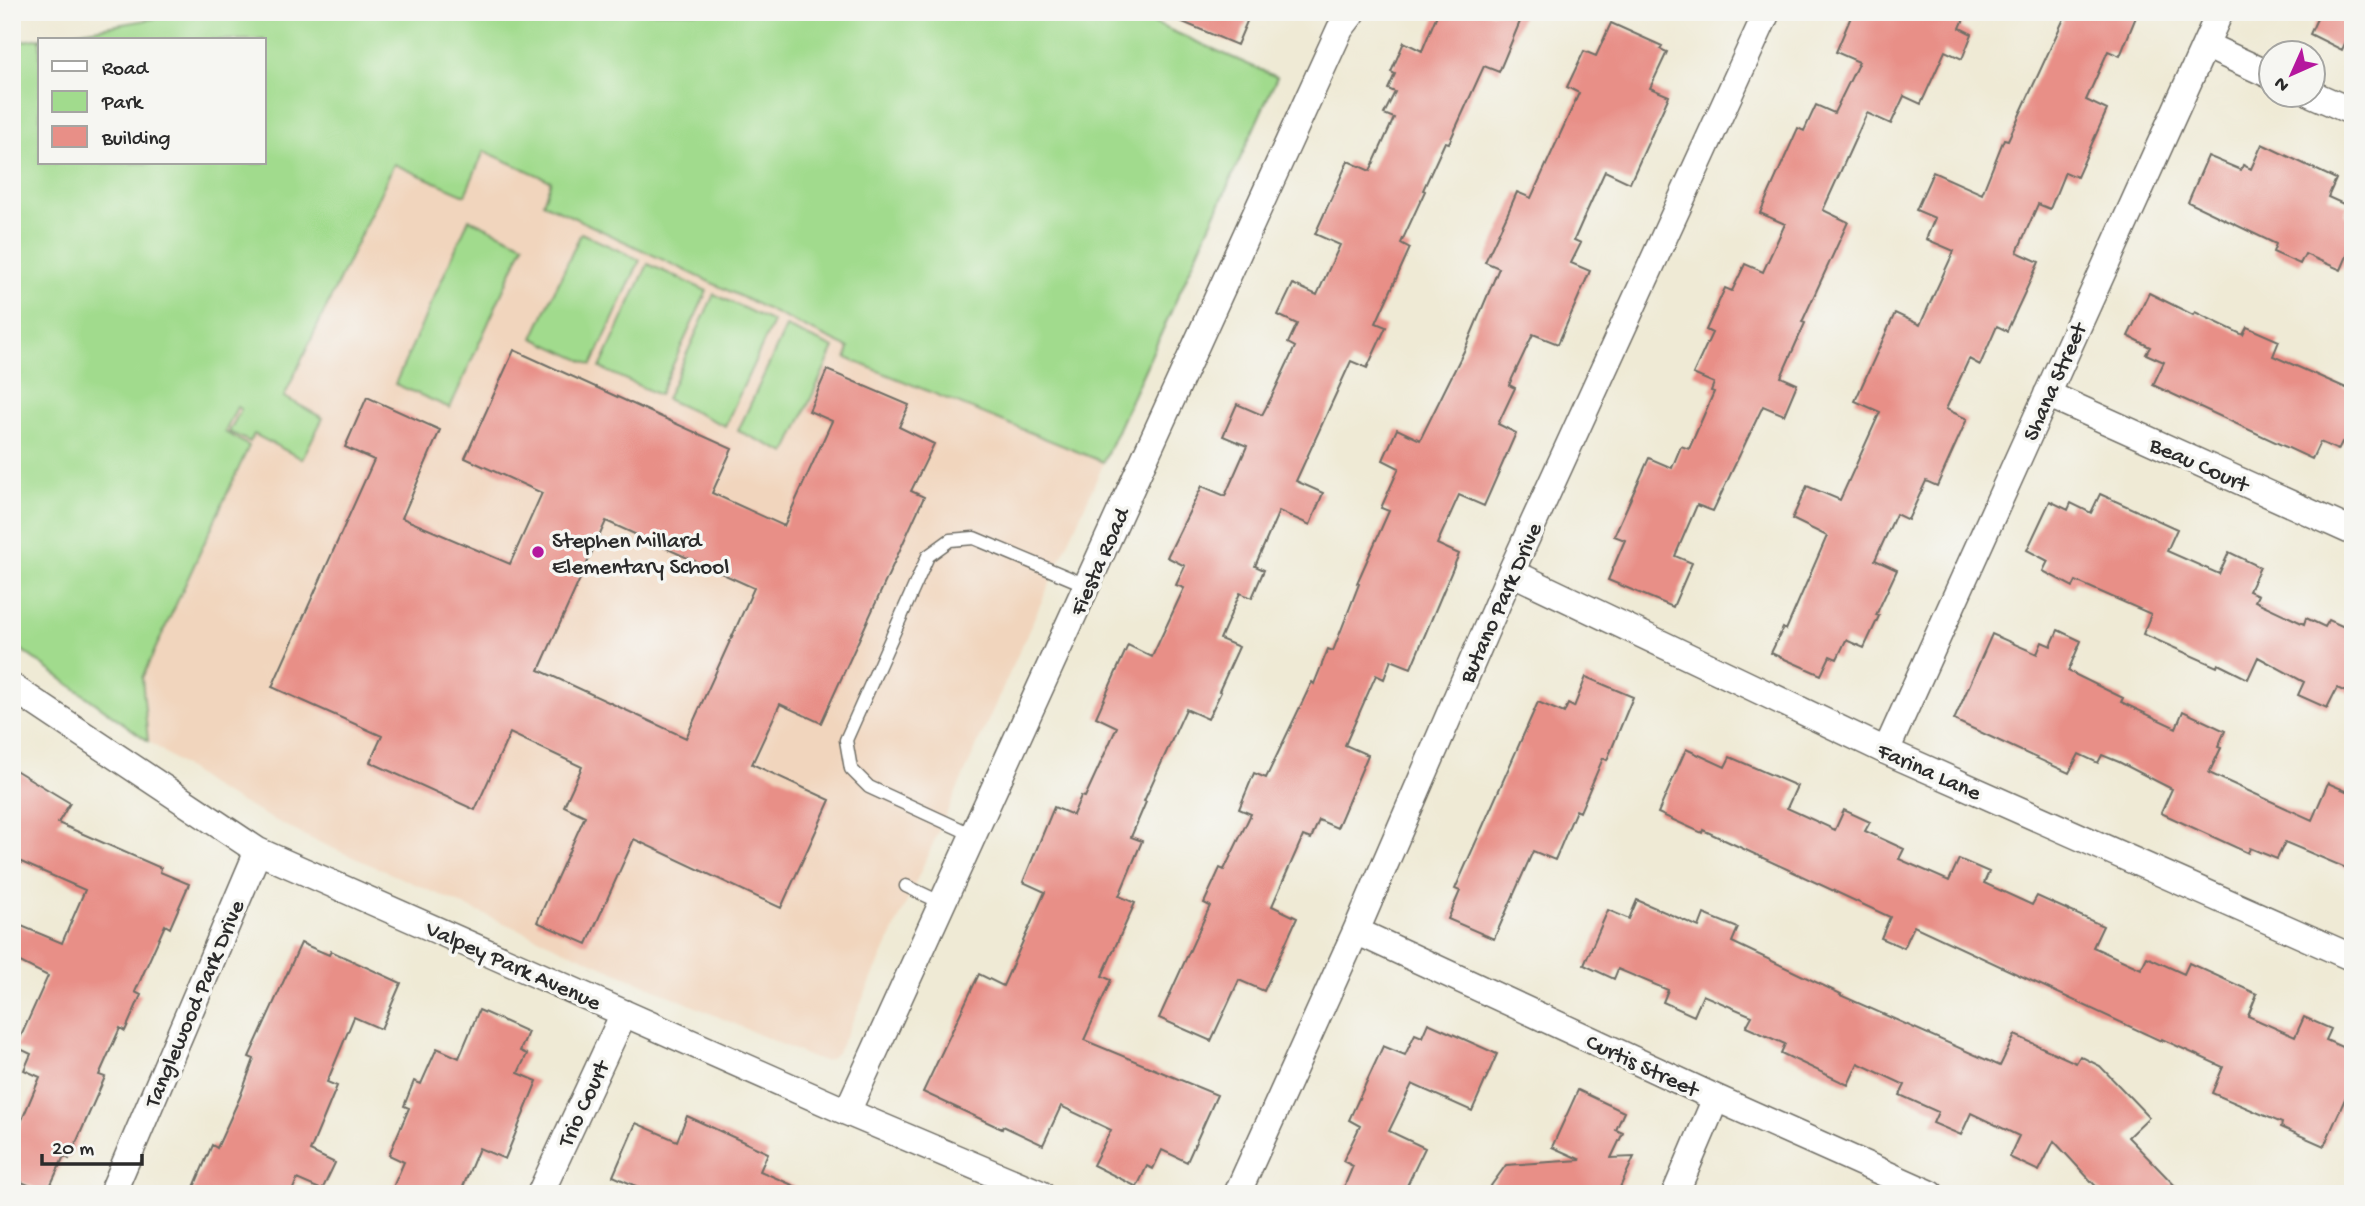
<svg xmlns="http://www.w3.org/2000/svg" width="2365" height="1206" viewBox="0 0 2365 1206" font-family="'Gochi Hand',sans-serif">
	<rect width="100%" height="100%" fill="#f6f6f2"/>
	<filter id="ink" filterUnits="userSpaceOnUse"><feTurbulence type="fractalNoise" baseFrequency=".0143" numOctaves="2"/><feDisplacementMap in="SourceGraphic" scale="14" xChannelSelector="R" yChannelSelector="G"/><feConvolveMatrix kernelMatrix="1 2 1 2 8 2 1 2 1" color-interpolation-filters="sRGB"/></filter>
	<filter id="wash" filterUnits="userSpaceOnUse"><feTurbulence type="fractalNoise" baseFrequency=".00686" numOctaves="4" result="noise"/><feDisplacementMap in="SourceGraphic" scale="28" xChannelSelector="R" yChannelSelector="G"/><feGaussianBlur stdDeviation="1.57" result="paint"/><feColorMatrix in="noise" values="0 0 0 0 0 0 0 0 0 0 0 0 0 0 0 0 0 1.4 0 .05"/><feComposite in="paint" operator="in"/></filter>
	<g filter="url(#wash)">
		<rect width="100%" height="100%" fill="#efead5"/>
		<path fill="#f1d5bd" fill-rule="evenodd" d="M192 12H1129L1277 77 905 906 849 1029 837 1053 831 1059 825 1061 815 1059 307 837 217 790 12 643V43ZM40 40H264V163H40Z"/>
		<path fill="#a1db8d" stroke="#66835c" stroke-width="2" fill-rule="evenodd" d="M192 12H1129L1277 77 1103 462 846 358 849 348 543 203 551 181 484 151 465 195 394 164 284 397 323 418 302 459 254 434 250 442 229 432 241 409 237 407 225 432 249 446 142 678 148 741 12 643V43ZM40 40H264V163H40Z
			M469 219 524 244 450 408 395 384Z
			M581 233 640 260 592 365 533 338Z
			M648 264 707 291 659 395 600 368Z
			M714 294 773 322 725 426 666 399Z
			M786 327 834 348 786 453 738 431Z"/>
		<g id="blocks">
			<path fill="#e88f87" fill-rule="evenodd" d="M1159 12H1251L1237 45Z
				M1438 12H1524L1499 72 1484 66 1449 143 1445 142 1423 190 1425 191 1401 243 1410 248 1376 323 1386 327 1367 368 1351 361 1296 481 1323 493 1310 525 1279 511 1255 566 1264 570 1252 598 1240 593 1220 639 1239 647 1219 691 1221 692 1208 719 1186 709 1144 801 1146 802 1131 837 1142 841 1119 896 1135 903 1102 976 1111 980 1084 1040 1217 1095 1187 1162 1162 1150 1153 1169 1147 1166 1137 1187 1093 1165 1111 1130 1061 1106 1043 1145 1003 1126 1002 1129 923 1092 979 974 1003 986 1045 892 1023 882 1054 807 1073 815 1081 796 1085 797 1117 727 1096 717 1128 645 1152 657 1184 588 1176 585 1185 566 1167 557 1202 486 1225 496 1247 446 1223 436 1237 404 1262 415 1272 396 1295 347 1288 343 1297 324 1278 315 1293 284 1317 295 1340 245 1315 234 1348 161 1370 171 1394 118 1384 114 1395 92 1388 89 1395 74 1391 72 1404 42 1422 51Z
				M1853 12H1967L1960 28 1972 34 1962 59 1945 51 1921 104 1904 96 1891 124 1867 113 1823 210 1848 222 1802 322 1805 323 1781 377 1797 384 1784 415 1763 406 1713 511 1697 505 1675 556 1692 563 1673 607 1608 580 1625 540 1614 536 1649 458 1672 468 1681 446 1689 449 1714 392 1711 391 1714 383 1693 374 1712 333 1706 330 1725 288 1732 291 1745 264 1763 272 1785 224 1760 213 1798 128 1804 131 1816 105 1834 113 1859 62 1836 52Z
				M2067 12H2138L2120 56 2108 51 2086 100 2107 110 2077 177 2065 172 2050 209 2038 204 2017 252 2039 262 2007 331 1997 326 1980 365 1969 359 1946 409 1967 419 1937 486 1926 481 1908 520 1896 514 1875 560 1897 570 1876 615 1879 616 1864 648 1846 640 1837 659 1830 656 1821 675 1771 653 1783 628 1786 630 1827 536 1792 519 1807 486 1840 500 1880 412 1855 401 1895 313 1920 325 1954 251 1926 239 1935 218 1916 210 1933 172 1982 194 2004 139 2008 140Z
				M2320 12H2353V26L2342 50 2310 34Z
				M1611 23 1662 46 1660 49 1667 52 1650 88 1669 96 1630 183 1605 171 1582 222 1574 240 1581 243 1571 263 1590 271 1558 344 1533 334 1509 385 1515 388 1498 424 1516 433 1484 506 1459 495 1437 544 1459 554 1411 668 1391 660 1384 679 1376 675 1345 745 1368 755 1337 828 1319 820 1311 839 1303 836 1272 906 1297 918 1264 991 1239 980 1211 1041 1159 1018 1210 906 1204 903 1220 868 1224 870 1251 814 1239 809 1254 773 1266 778 1312 682 1314 684 1328 649 1333 651 1359 584 1357 583 1389 511 1381 508 1399 468 1383 460 1397 429 1420 440 1465 349 1499 268 1485 262 1507 215 1517 192 1531 198 1579 93 1567 87 1584 51 1596 56Z
				M2262 144 2336 179 2328 197 2348 206 2344 214 2353 218V242L2341 270 2305 254 2300 264 2273 252 2276 244 2188 202 2208 156 2241 170 2243 165 2251 169Z
				M2149 293 2193 315 2195 312 2243 335 2247 327 2279 341 2273 356 2353 391V447L2342 442 2338 450 2320 442 2312 459 2153 385 2164 362 2146 354 2150 347 2128 336Z
				M514 350 732 449 712 493 784 526 832 421 809 411 827 370 909 405 899 427 934 444 911 491 924 497 821 723 780 704 752 764 830 800 781 908 634 839 587 944 537 922 585 816 564 806 582 767 510 733 475 810 370 762 382 736 272 687 374 460 345 447 367 397 440 430 402 518 510 564 542 493 465 458ZM606 521 754 588 686 738 539 670Z
				M2100 494 2177 529 2167 551 2219 574 2229 552 2260 567 2249 591 2258 595 2255 601 2304 624 2306 618 2325 627 2329 620 2353 631V695L2337 688 2327 708 2298 695 2304 682 2258 657 2248 679 2218 664 2217 667 2143 634 2151 614 2076 581 2073 587 2043 571 2048 561 2027 550 2050 501 2068 510 2071 503 2091 513Z
				M2058 630 2081 641 2068 671 2123 698 2121 702 2176 728 2183 711 2225 731 2218 747 2221 748 2209 773 2312 820 2328 783 2353 794V871L2285 842 2277 859 2250 848 2248 853 2161 813 2172 789 2119 762 2102 755 2098 763 2079 754 2069 773 1954 720 1992 634 2037 654 2042 642 2051 646Z
				M1586 677 1633 697 1607 760 1603 758 1580 812 1576 810 1555 860 1533 851 1494 939 1448 919 1460 891 1455 889 1538 702 1564 713 1568 704 1574 707Z
				M1686 749 1725 767 1730 757 1797 786 1787 808 1835 830 1844 810 1870 822 1865 831 1904 849 1899 859 1949 881 1959 859 1989 872 1984 883 2032 905 2037 896 2103 926 2093 947 2141 969 2147 957 2184 974 2189 963 2257 994 2248 1016 2295 1037 2304 1017 2331 1029 2326 1040 2353 1052V1081L2324 1146 2281 1127 2282 1123 2212 1093 2223 1067 2162 1039 2161 1041 1914 926 1904 948 1881 938 1890 917 1703 830 1702 833 1658 813Z
				M12 768 70 803 58 823 161 868 160 872 189 884 170 928 165 925 135 992 141 995 125 1031 120 1028 99 1075 105 1077 69 1159 64 1156 47 1193 12 1178V1124L19 1127 40 1077 24 1070 31 1054 16 1047 48 976 12 958V922L62 943 85 890 12 858Z
				M1637 900 1699 927 1704 914 1738 928 1732 942 1841 994 1840 995 2000 1066 2015 1035 2076 1063 2080 1056 2100 1066 2149 1117 2128 1137 2183 1194H2103L2054 1141 2039 1171 2009 1157 2019 1136 1971 1113 1961 1135 1933 1123 1938 1112 1900 1095 1905 1085 1858 1063 1848 1085 1781 1053 1785 1044 1746 1027 1752 1016 1703 995 1694 1016 1663 1002 1668 990 1618 969 1614 979 1584 965 1608 910 1629 919Z
				M301 943 329 955 331 951 401 983 381 1029 354 1017 327 1082 337 1086 310 1151 335 1163 322 1190 297 1179 291 1194H191L212 1145 217 1148 240 1097 254 1059 249 1057Z
				M479 1010 528 1032 520 1051 527 1054 518 1073 537 1081 505 1159 479 1148 460 1194H390L404 1162 389 1155 409 1108 404 1106 414 1081 421 1084 437 1048 459 1058Z
				M1428 1023 1497 1054 1472 1111 1412 1084 1389 1131 1425 1148 1403 1194H1341L1353 1166 1343 1161 1360 1126 1349 1120 1383 1046 1405 1055 1415 1034 1422 1037Z
				M1578 1090 1624 1112 1616 1130 1623 1133 1611 1158 1634 1157 1617 1194H1485L1506 1165 1581 1160 1552 1147Z
				M687 1116 768 1153 760 1171 813 1194H654L613 1176 636 1123 677 1141Z"/>
		</g>
	</g>
	<g filter="url(#ink)">
		<use href="#blocks" fill-opacity="0" stroke="#706e66" stroke-width="2"/>
		<g fill="none" stroke-linecap="round" stroke-linejoin="round">
			<g stroke="#706e66" stroke-width="15">
				<path id="service" d="M973 835 869 787 851 769 846 740 928 556 950 540 974 538 1086 585
					M906 886 942 903"/>
			</g>
			<g stroke="#706e66" stroke-width="29">
				<path id="minor" d="M2205 45 2270 75
					M2312 94 2353 112
					M2047 394 2353 532
					M1511 572 1886 751 2353 958
					M12 687 258 851 847 1112 1041 1194
					M1886 751 2220 12
					M1356 931 1716 1098 1931 1194
					M847 1112 1340 29 1353 12
					M112 1194 258 851
					M540 1194 624 1013
					M1237 1194 1356 931 1511 572 1767 12
					M1675 1194 1716 1098"/>
			</g>
			<use href="#service" stroke="#fff" stroke-width="12"/>
			<use href="#minor" stroke="#fff" stroke-width="26"/>
		</g>
	</g>
	<circle fill="#b5179e" stroke="#f6f6f2" stroke-width="2.5" cx="538" cy="552" r="7"/>
	<g text-anchor="middle" stroke-width="7" stroke-linejoin="round" paint-order="stroke">
		<g font-size="23" fill="#2b2b2b" stroke="#f6f6f2">
			<text transform="translate(2053 381) rotate(-66)" y="8">Shana Street</text>
			<text transform="translate(2200 463) rotate(24)" y="8">Beau Court</text>
			<text transform="translate(1098 561) rotate(-66)" y="8">Fiesta Road</text>
			<text transform="translate(1499 602) rotate(-66)" y="8">Butano Park Drive</text>
			<text transform="translate(1930 770) rotate(24)" y="8">Farina Lane</text>
			<text transform="translate(514 964) rotate(24)" y="8">Valpey Park Avenue</text>
			<text transform="translate(193 1003) rotate(-67)" y="8">Tanglewood Park Drive</text>
			<text transform="translate(1643 1064) rotate(25)" y="8">Curtis Street</text>
			<text transform="translate(582 1103) rotate(-65)" y="8">Trio Court</text>
		</g>
		<g font-size="23" fill="#2b2b2b" stroke="#f6f6f2" text-anchor="start">
			<text x="552" y="547">Stephen Millard<tspan x="552" dy="26">Elementary School</tspan></text>
		</g>
	</g>
	<rect width="2365" height="1206" fill="none" stroke="#f6f6f2" stroke-width="42"/>
	<rect x="38" y="38" width="228" height="126" fill="#f6f6f2" stroke="#a5a5a2" stroke-width="2"/>
	<rect x="52" y="61" width="35" height="10" fill="#ffffff" stroke="#a5a5a2" stroke-width="2"/>
	<text x="102" y="74" font-size="21" fill="#2b2b2b">Road</text>
	<rect x="52" y="91" width="35" height="21" fill="#a1db8d" stroke="#a5a5a2" stroke-width="2"/>
	<text x="102" y="108" font-size="21" fill="#2b2b2b">Park</text>
	<rect x="52" y="126" width="35" height="21" fill="#e88f87" stroke="#a5a5a2" stroke-width="2"/>
	<text x="102" y="144" font-size="21" fill="#2b2b2b">Building</text>
	<g transform="translate(2292 74) rotate(225)"><circle r="33" fill="#f6f6f2" stroke="#a5a5a2" stroke-width="2"/>
	<path d="M0-5L12 26L0 18L-12 26Z" fill="#b5179e"/>
	<text y="-10" font-size="19" font-weight="bold" text-anchor="middle" fill="#2b2b2b">N</text>
	</g>
	<path d="M42 1154v10h100v-10" fill="none" stroke="#2b2b2b" stroke-width="3.5"/>
	<text x="52" y="1154" font-size="21" fill="#2b2b2b" stroke="#f6f6f2" stroke-width="5" paint-order="stroke">20 m</text>
</svg>
